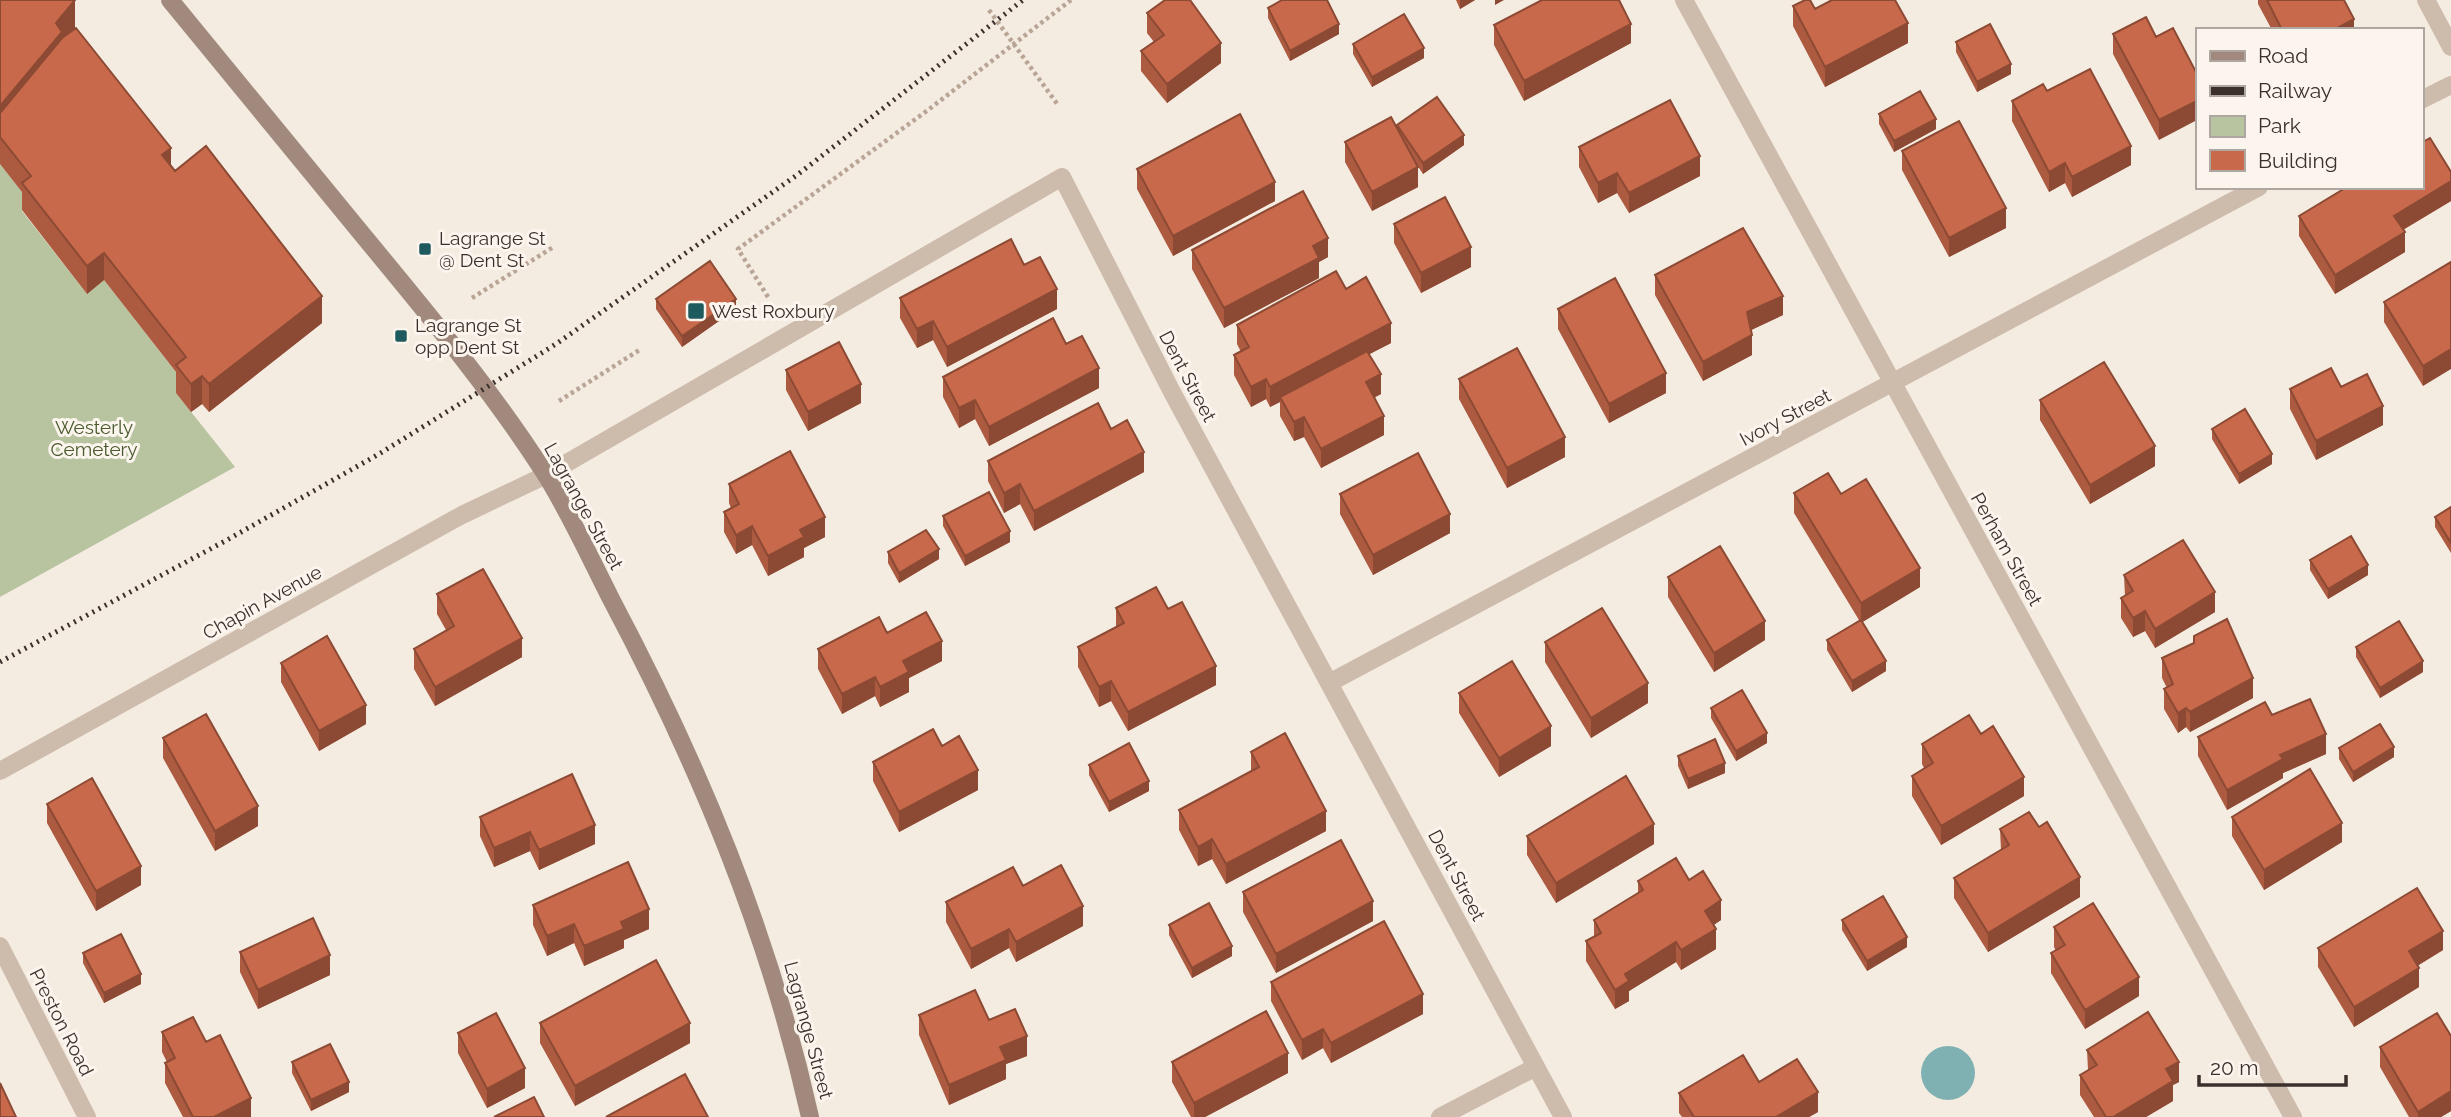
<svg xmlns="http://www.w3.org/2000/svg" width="2451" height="1117" viewBox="0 0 2451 1117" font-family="Raleway,sans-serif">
	<rect width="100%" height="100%" fill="#f4ebe1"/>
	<path fill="#b8c4a0" d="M0 164 31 203 22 211 87 294 104 280 186 385 176 393 235 467 0 597Z"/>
	<path fill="#7fb0b2" d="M1921 1073a27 27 0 1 1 54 0a27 27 0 1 1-54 0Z"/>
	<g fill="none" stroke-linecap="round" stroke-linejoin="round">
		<path stroke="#b9a596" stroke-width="4.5" stroke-dasharray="3.5 3.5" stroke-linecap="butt" d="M989 10 1058 105
			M768 297 738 249 928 110 1071 0
			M472 298 555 246
			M559 401 641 349"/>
		<path stroke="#cdbbac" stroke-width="18" d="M1684 0 2293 1117
			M2426 0 2451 47
			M2421 100 2451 85
			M1329 683 2259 187
			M0 771 462 515 546 475 1062 177 1172 392 1563 1117
			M0 946 87 1117
			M1440 1117 1536 1067"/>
		<path stroke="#a18a7d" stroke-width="18" d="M170 0C233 76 294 152 357 228 422 307 489 386 544 472 569 511 590 558 611 599 699 765 769 933 810 1117"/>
		<path stroke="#3b302b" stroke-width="5" stroke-dasharray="2 5" stroke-linecap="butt" d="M0 662 227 540 379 454 556 344 797 175 1023 0"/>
	</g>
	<path fill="#ac5a40" d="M0 0 75 29 175 171 322 323 209 412 202 404 191 412 176 393V372L104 280 87 294 22 210V192L0 164Z
		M1456 0H1475L1460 9Z
		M2258 0H2344L2354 30H2272L2258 4Z
		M1793 6 1815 9 1908 43 1825 87 1793 26Z
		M1268 8 1339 34 1290 61 1268 18Z
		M1147 13 1221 63 1167 103 1141 71V51L1154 42 1147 33Z
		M1494 25 1631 43 1524 101 1494 45Z
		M2173 28 2159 140 2113 54V34L2156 37Z
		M1956 42 2011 74 1977 92 1956 52Z
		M1353 44 1424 58 1372 87 1353 54Z
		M2047 91 2131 165 2072 197 2065 183 2049 192 2012 121V101Z
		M1879 114 1936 129 1894 152 1879 124Z
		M1397 125 1464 145 1423 174 1417 165 1418 187 1372 211 1345 162V142L1397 127Z
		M1579 147 1700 176 1629 213 1617 193 1598 203 1579 167Z
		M1902 151 2006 228 1949 257 1902 170Z
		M1137 169 1275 201 1173 256 1137 189Z
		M2451 172V201L2403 230 2405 252 2335 294 2299 236V216Z
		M1394 224 1471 267 1421 293 1394 243Z
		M1192 250 1328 257 1319 262V278L1224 328 1192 269Z
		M2451 262 2423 386 2384 322V302Z
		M1024 265 1057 309 947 367 933 340 917 348 900 318V298Z
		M1655 275 1783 315 1751 330 1752 355 1703 381 1655 295Z
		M1346 289 1391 343 1369 354 1381 394 1375 397 1384 435 1321 468 1304 437 1294 441 1280 416V402L1270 407 1266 399 1251 407 1234 375V355L1241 352 1237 344V325Z
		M656 299 736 309 682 347 656 309Z
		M1558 309 1666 393 1609 423 1558 329Z
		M1066 344 1099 388 989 446 975 419 959 428 943 397V377Z
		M786 370 861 403 808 431 786 390Z
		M1459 379 1565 457 1507 488 1459 399Z
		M2341 387 2383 425 2316 460 2290 409V389Z
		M2040 400 2155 466 2090 504 2040 420Z
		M1111 429 1144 472 1034 531 1020 504 1004 513 988 481V461Z
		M2212 429 2272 464 2239 484 2212 439Z
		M729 484 825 537 804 548V557L768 576 752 545 736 554 724 532V512L731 508 729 503Z
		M1794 493 1841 494 1920 587 1862 622 1886 671 1852 692 1827 650V640L1859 620 1794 513Z
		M1340 494 1450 533 1373 575 1340 514Z
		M2451 507V553L2435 527V517Z
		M943 516 1010 542 965 566 943 526Z
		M888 552 939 559 899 583 888 563Z
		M2310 560 2368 575 2328 599 2310 570Z
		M2124 575 2215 612 2155 648 2145 631 2133 637 2121 618V598L2125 596Z
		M1668 577 1765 640 1714 672 1668 597Z
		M437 594 522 657 435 706 414 669V649L446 630 437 614Z
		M1116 608 1168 609 1216 685 1128 731 1111 701 1099 707 1078 667V647L1116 627Z
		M887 633 942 661 909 678V692L880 707 875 696 842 714 818 669V649Z
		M1545 642 1648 703 1591 738 1545 662Z
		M2356 647 2423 672 2380 698 2356 657Z
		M2162 658 2253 698 2190 732 2186 727 2178 733 2164 709V689L2167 688 2162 678Z
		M281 663 366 724 319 751 281 682Z
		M1459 693 1551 746 1499 777 1459 713Z
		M1711 708 1767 743 1736 761 1711 718Z
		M2272 715 2326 754 2283 773V778L2227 810 2198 756V737Z
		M1981 734 2024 796 1941 845 1912 796V776L1924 768 1922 764V744Z
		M163 738 258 826 215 851 163 758Z
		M942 746 978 790 899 832 873 781V762Z
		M2339 748 2394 757 2353 782 2339 759Z
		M1251 752 1326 831 1226 884 1212 859 1198 866 1179 830V810L1251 772Z
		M1678 756 1725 773 1688 789 1678 766Z
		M1089 765 1149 791 1109 812 1089 775Z
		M47 804 141 885 96 911 47 823Z
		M480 817 595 844 539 870 530 851 494 867 480 836Z
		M2232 817 2342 842 2264 890 2232 836Z
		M2000 829 2080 897 1988 952 1954 898V878L2001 850Z
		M1527 836 1654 844 1556 903 1527 855Z
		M1689 880 1721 920 1713 925 1716 949 1681 970 1676 962 1629 991V1001L1615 1009 1586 961V941L1594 937V920L1638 893V881Z
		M1023 886 1083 926 1016 962 1009 948 971 969 946 922V902Z
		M1243 892 1373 921 1276 973 1243 912Z
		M533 905 649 929 624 940V948L584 966 574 943 547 956 533 925Z
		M1842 920 1907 947 1867 971 1842 930Z
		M1169 925 1232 956 1192 978 1169 935Z
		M2054 927 2139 996 2085 1029 2051 973V953L2056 951 2054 947Z
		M2318 948 2443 950 2417 966 2419 987 2354 1027 2318 967Z
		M240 952 330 975 258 1009 240 972Z
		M83 953 141 984 104 1003 83 963Z
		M1271 982 1423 1014 1331 1063 1323 1048 1302 1060 1271 1001Z
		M919 1015 989 1020 1027 1056 1006 1064V1079L949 1105 919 1035Z
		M540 1023 690 1043 575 1106 540 1043Z
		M162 1032 206 1042 251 1117H183L165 1083V1063L167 1062 162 1052Z
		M458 1033 525 1088 487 1108 458 1053Z
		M2451 1036V1111L2441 1117H2409L2380 1067V1047Z
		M2087 1050 2179 1082 2173 1085V1101L2146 1117H2094L2080 1095V1075L2088 1070Z
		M292 1062 349 1092 311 1111 292 1073Z
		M1172 1062 1288 1073 1205 1117H1191L1172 1082Z
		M1759 1082 1818 1112 1809 1117H1682L1679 1113V1093Z"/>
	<path fill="#8c4a34" d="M75 0V34L0 137V106L56 23Z
		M1460 0H1475L1460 9Z
		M1495 0H1504L1495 5Z
		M2354 19V30H2334Z
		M1908 23V43L1825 87V67Z
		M1339 24V34L1290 61V51Z
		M1631 24V43L1524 101V81Z
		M1221 43V63L1167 103V84Z
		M1424 48V58L1372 87V77Z
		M2011 64V74L1977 92V82Z
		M2197 101V120L2159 140V120Z
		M1936 119V129L1894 152V141Z
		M1464 135V145L1423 174V163Z
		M2131 146V165L2072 197V177Z
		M171 148V176L162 155Z
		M1700 156V176L1629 213V193Z
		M2065 163V183L2049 192V172Z
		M1418 167V187L1372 211V192Z
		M1617 173V193L1598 203V183Z
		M2451 181V201L2394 235V216Z
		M1275 182V201L1173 256V236Z
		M2006 208V228L1949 257V238Z
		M2405 232V252L2335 294V275Z
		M1328 238V257L1319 262V278L1224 328V308L1313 246Z
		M1471 247V267L1421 293V273Z
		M104 253V280L87 294V266Z
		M1057 289V309L947 367V347Z
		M322 296V323L209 412V384Z
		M1783 296V315L1747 332V312Z
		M736 299V309L682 347V336Z
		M933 321V340L917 348V329Z
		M1391 323V343L1282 400 1280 397V402L1270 407V387Z
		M1752 335V355L1703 381V362Z
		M2451 349V369L2423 386V366Z
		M1099 368V388L989 446V427Z
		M1666 373V393L1609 423V404Z
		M1381 374V394L1366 402V382Z
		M202 376V404L191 412V384Z
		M1266 379V399L1251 407V387Z
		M861 384V403L808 431V412Z
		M975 400V419L959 428V408Z
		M2383 406V425L2316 460V441Z
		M1384 416V435L1321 468V449Z
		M1304 417V437L1294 441V422Z
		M1565 437V457L1507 488V468Z
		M2155 446V466L2090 504V485Z
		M1144 452V472L1034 531V511Z
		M2272 454V464L2239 484V474Z
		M1020 484V504L1004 513V493Z
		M1450 514V533L1373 575V555Z
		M825 517V537L804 548V557L768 576V556L800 530Z
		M752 526V545L736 554V535Z
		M1010 531V542L965 566V556Z
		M939 549V559L899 583V573Z
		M2368 565V575L2328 599V589Z
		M1920 568V587L1861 623V603Z
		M2215 592V612L2155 648V629Z
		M2145 611V631L2133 637V618Z
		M1765 621V640L1714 672V653Z
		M522 638V657L435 706V687Z
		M942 641V661L909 678V692L880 707V687L903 661Z
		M1886 661V671L1852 692V681Z
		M2423 661V672L2380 698V688Z
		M1216 666V685L1128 731V712Z
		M875 677V696L842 714V694Z
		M2253 678V698L2190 732V712Z
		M1111 681V701L1099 707V687Z
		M1648 683V703L1591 738V718Z
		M366 705V724L319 751V731Z
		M2186 708V727L2178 733V713Z
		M1551 726V746L1499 777V758Z
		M1767 733V743L1736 761V751Z
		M2326 734V754L2283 773V778L2227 810V790L2280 755Z
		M2394 747V757L2353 782V772Z
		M1725 763V773L1688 789V779Z
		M978 770V790L899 832V812Z
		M2024 777V796L1941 845V826Z
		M1149 781V791L1109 812V802Z
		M258 806V826L215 851V831Z
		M1326 811V831L1226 884V864Z
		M2342 823V842L2264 890V870Z
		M1654 824V844L1556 903V883Z
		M595 825V844L539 870V850Z
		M530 832V851L494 867V848Z
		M1212 839V859L1198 866V847Z
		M141 866V885L96 911V891Z
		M2080 877V897L1988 952V933Z
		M1721 900V920L1705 931V911Z
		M1373 901V921L1276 973V954Z
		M1083 906V926L1016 962V942Z
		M649 909V929L624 940V948L584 966V946L621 922Z
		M574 924V943L547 956V936Z
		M1009 929V948L971 969V949Z
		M1716 929V949L1681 970V950Z
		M2443 931V950L2409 971V951Z
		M1907 937V947L1867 971V961Z
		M1676 942V962L1629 991V1001L1615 1009V990L1625 974Z
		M1232 946V956L1192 978V968Z
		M330 955V975L258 1009V990Z
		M2419 968V987L2354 1027V1007Z
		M141 974V984L104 1003V993Z
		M2139 977V996L2085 1029V1010Z
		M1423 994V1014L1331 1063V1043Z
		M690 1023V1043L575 1106V1086Z
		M1323 1029V1048L1302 1060V1040Z
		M1027 1036V1056L1006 1064V1079L949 1105V1085L1000 1047Z
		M1288 1053V1073L1205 1117H1194V1103Z
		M2179 1062V1082L2173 1085V1101L2146 1117H2113L2166 1069Z
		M525 1068V1088L487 1108V1089Z
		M349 1082V1092L311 1111V1100Z
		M2451 1091V1111L2441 1117H2418V1112Z
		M1818 1092V1112L1809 1117H1776Z
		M251 1098V1117H214Z"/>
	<path fill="#c8694b" stroke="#8c4a34" stroke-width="2" d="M0 0H75L56 23 62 32 0 106Z
		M1165 0H1190L1221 43 1167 84 1141 51 1164 35 1147 13Z
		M1282 0H1327L1339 24 1290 51 1268 8Z
		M1542 0H1619L1631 24 1524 81 1494 25Z
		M1805 0H1810L1815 9 1832 0H1895L1908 23 1825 67 1793 6Z
		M2267 0H2344L2354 19 2334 30H2282Z
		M1404 14 1424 48 1372 77 1353 44Z
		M2146 17 2156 37 2173 28 2197 74V101L2159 120 2113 34Z
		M1990 24 2011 64 1977 82 1956 42Z
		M76 28 171 148 162 155 175 171 206 146 322 296 209 384 202 376 191 384 176 365 186 357 104 253 87 266 22 183 31 176 0 137V113L62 38Z
		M2090 69 2131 146 2072 177 2065 163 2049 172 2012 101 2043 84 2047 91Z
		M1920 91 1936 119 1894 141 1879 114Z
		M1437 97 1464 135 1423 163 1397 125Z
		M1670 100 1700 156 1629 193 1617 173 1598 183 1579 147Z
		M1240 114 1275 182 1173 236 1137 169Z
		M1391 117 1418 167 1372 192 1345 142Z
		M1959 121 2006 208 1949 238 1902 151Z
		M2430 138 2451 172V181L2394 216 2405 232 2335 275 2299 216 2347 187H2421V143Z
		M1303 191 1328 238 1313 246 1319 258 1224 308 1192 250Z
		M1445 197 1471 247 1421 273 1394 224Z
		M1743 228 1783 296 1747 312 1752 335 1703 362 1655 275Z
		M1011 239 1024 265 1040 257 1057 289 947 347 933 321 917 329 900 298Z
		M710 261 736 299 682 336 656 299Z
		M2451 262V349L2423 366 2384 302Z
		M1336 271 1346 289 1366 277 1391 323 1270 387 1266 379 1251 387 1234 355 1249 347 1237 325Z
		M1615 278 1666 373 1609 404 1558 309Z
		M1053 318 1066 344 1082 336 1099 368 989 427 975 400 959 408 943 377Z
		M839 342 861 384 808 412 786 370Z
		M1517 348 1565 437 1507 468 1459 379Z
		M1367 351 1381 374 1366 382 1384 416 1321 449 1304 417 1294 422 1280 397Z
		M2104 362 2155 446 2090 485 2040 400Z
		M2331 368 2341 387 2367 374 2383 406 2316 441 2290 389Z
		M1098 403 1111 429 1127 420 1144 452 1034 511 1020 484 1004 493 988 461Z
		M2245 409 2272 454 2239 474 2212 429Z
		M790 451 825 517 800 530 804 537 768 556 752 526 736 535 724 512 739 504 729 484Z
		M1418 453 1450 514 1373 555 1340 494Z
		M1828 473 1841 494 1866 479 1920 568 1861 603 1794 493Z
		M989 492 1010 531 965 556 943 516Z
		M2451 507V543L2435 517Z
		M926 530 939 549 899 573 888 552Z
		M2351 536 2368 565 2328 589 2310 560Z
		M2183 540 2215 592 2155 629 2145 611 2133 618 2121 598 2133 591 2124 575Z
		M1720 546 1765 621 1714 653 1668 577Z
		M483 569 522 638 435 687 414 649 454 626 437 594Z
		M1156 587 1168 609 1182 602 1216 666 1128 712 1111 681 1099 687 1078 647 1124 623 1116 608Z
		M1602 608 1648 683 1591 718 1545 642Z
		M926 612 942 641 903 661 909 672 880 687 875 677 842 694 818 649 879 617 887 633Z
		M2227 619 2253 678 2190 712 2186 708 2178 713 2164 689 2173 684 2162 658 2194 643V636Z
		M1861 620 1886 661 1852 681 1827 640Z
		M2399 621 2423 661 2380 688 2356 647Z
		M327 636 366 705 319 731 281 663Z
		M1512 661 1551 726 1499 758 1459 693Z
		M1742 690 1767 733 1736 751 1711 708Z
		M2310 699 2326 734 2280 755 2283 759 2227 790 2198 737 2265 702 2272 715Z
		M206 714 258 806 215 831 163 738Z
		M1969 715 1981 734 1993 726 2024 777 1941 826 1912 776 1933 763 1922 744Z
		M2380 724 2394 747 2353 772 2339 748Z
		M933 729 942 746 959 736 978 770 899 812 873 762Z
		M1285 733 1326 811 1226 864 1212 839 1198 847 1179 810 1259 767 1251 752Z
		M1715 739 1725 763 1688 779 1678 756Z
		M1129 743 1149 781 1109 802 1089 765Z
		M2310 769 2342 823 2264 870 2232 817Z
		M572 774 595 825 539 850 530 832 494 848 480 817Z
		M1626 776 1654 824 1556 883 1527 836Z
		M92 778 141 866 96 891 47 804Z
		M2029 812 2039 827 2047 822 2080 877 1988 933 1954 878 2009 845 2000 829Z
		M1341 840 1373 901 1276 954 1243 892Z
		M1676 858 1689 880 1703 871 1721 900 1705 911 1716 929 1681 950 1676 942 1625 974 1629 981 1615 990 1586 941 1601 933 1594 920 1643 890 1638 881Z
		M628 862 649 909 621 922 624 929 584 946 574 924 547 936 533 905Z
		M1061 865 1083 906 1016 942 1009 929 971 949 946 902 1013 867 1023 886Z
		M2417 888 2443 931 2409 951 2419 968 2354 1007 2318 948Z
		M1883 896 1907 937 1867 961 1842 920Z
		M1209 903 1232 946 1192 968 1169 925Z
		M2093 903 2139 977 2085 1010 2051 953 2065 945 2054 927Z
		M313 918 330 955 258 990 240 952Z
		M1384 921 1423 994 1331 1043 1323 1029 1302 1040 1271 982Z
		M121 934 141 974 104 993 83 953Z
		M656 960 690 1023 575 1086 540 1023Z
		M975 990 989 1020 1015 1009 1027 1036 1000 1047 1006 1060 949 1085 919 1015Z
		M1266 1011 1288 1053 1194 1103 1172 1062Z
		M2148 1012 2179 1062 2166 1069 2173 1081 2113 1117H2106L2080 1075 2097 1065 2087 1050Z
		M496 1013 525 1068 487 1089 458 1033Z
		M2437 1013 2451 1036V1091L2418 1112 2380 1047Z
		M193 1017 206 1042 220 1035 251 1098 214 1117H193L165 1063 175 1058 162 1032Z
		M330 1044 349 1082 311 1100 292 1062Z
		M1743 1055 1759 1082 1797 1059 1818 1092 1776 1117H1694L1679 1093Z
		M685 1074 708 1117H606Z
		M0 1083 16 1117H0Z
		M534 1097 544 1117H494Z"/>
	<g fill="#1f5a5e" stroke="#fbf5ee" stroke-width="2.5">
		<rect x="418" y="242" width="14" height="14" rx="3.5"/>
		<rect x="687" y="302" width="18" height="18" rx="3.5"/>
		<rect x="394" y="329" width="14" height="14" rx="3.5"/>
	</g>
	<g text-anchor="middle" stroke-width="6" stroke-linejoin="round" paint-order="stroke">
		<g font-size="19" fill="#3b302b" stroke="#fbf5ee" text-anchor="start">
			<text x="439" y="245">Lagrange St<tspan x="439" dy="22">@ Dent St</tspan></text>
			<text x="712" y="318">West Roxbury</text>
			<text x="415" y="332">Lagrange St<tspan x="415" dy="22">opp Dent St</tspan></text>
		</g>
		<g font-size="19" fill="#3b302b" stroke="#fbf5ee">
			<text transform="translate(1188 376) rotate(62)" y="7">Dent Street</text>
			<text transform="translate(1785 417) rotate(-28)" y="7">Ivory Street</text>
			<text transform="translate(584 506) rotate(61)" y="7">Lagrange Street</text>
			<text transform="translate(2007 549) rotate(61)" y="7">Perham Street</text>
			<text transform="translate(262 602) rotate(-29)" y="7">Chapin Avenue</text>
			<text transform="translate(1457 875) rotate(62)" y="7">Dent Street</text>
			<text transform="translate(62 1022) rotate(63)" y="7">Preston Road</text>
			<text transform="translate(809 1030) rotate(75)" y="7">Lagrange Street</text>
		</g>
		<g font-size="19" fill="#4a5a2e" stroke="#fbf5ee">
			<text x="94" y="434">Westerly<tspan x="94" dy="22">Cemetery</tspan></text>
		</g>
	</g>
	<rect x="2196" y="28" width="228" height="161" fill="#fbf5ee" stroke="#aea6a0" stroke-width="2"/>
	<rect x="2210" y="51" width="35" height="10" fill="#a18a7d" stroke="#aea6a0" stroke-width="2"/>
	<text x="2258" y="63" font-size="21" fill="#3b302b">Road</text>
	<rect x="2210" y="86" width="35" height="10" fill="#3b302b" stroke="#aea6a0" stroke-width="2"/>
	<text x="2258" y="98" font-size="21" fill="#3b302b">Railway</text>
	<rect x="2210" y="116" width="35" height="21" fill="#b8c4a0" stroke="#aea6a0" stroke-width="2"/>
	<text x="2258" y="133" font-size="21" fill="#3b302b">Park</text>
	<rect x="2210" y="150" width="35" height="21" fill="#c8694b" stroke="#aea6a0" stroke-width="2"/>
	<text x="2258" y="168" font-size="21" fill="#3b302b">Building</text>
	<path d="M2199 1075v10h147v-10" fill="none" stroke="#3b302b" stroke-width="3.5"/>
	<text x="2210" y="1075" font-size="21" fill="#3b302b" stroke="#fbf5ee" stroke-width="5" paint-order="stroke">20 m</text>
</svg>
